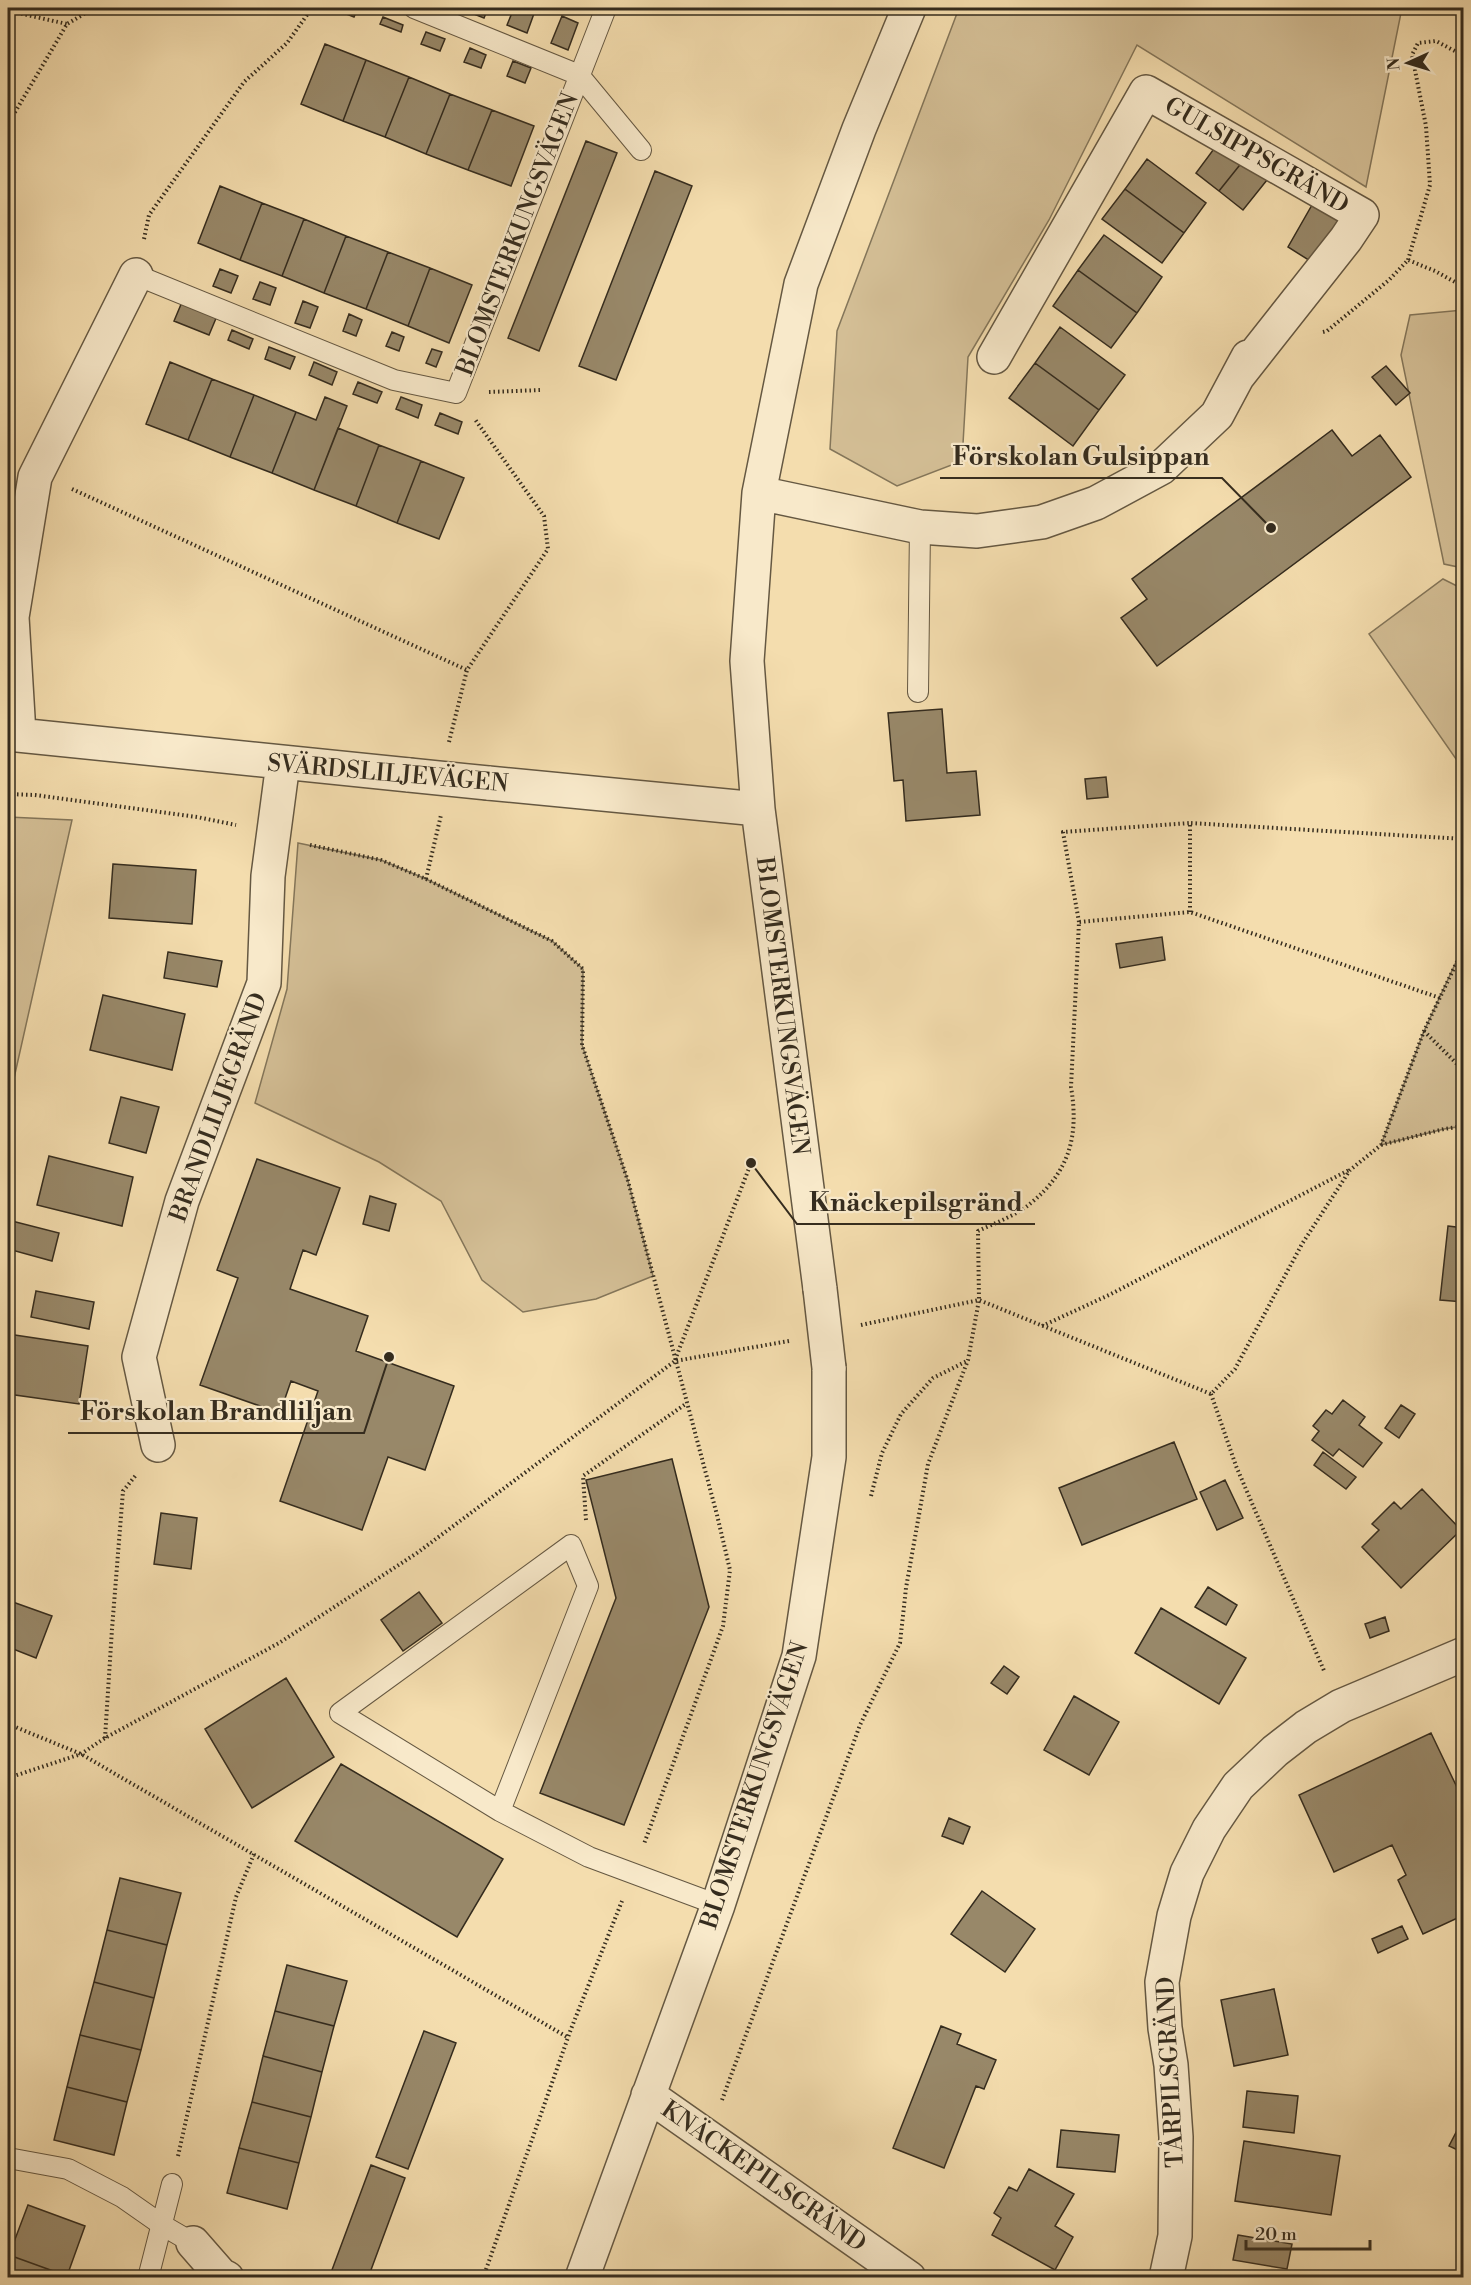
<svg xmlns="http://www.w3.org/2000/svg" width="1471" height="2285" viewBox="0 0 1471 2285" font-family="'Libre Bodoni',serif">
	<rect width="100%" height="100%" fill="#f4ddae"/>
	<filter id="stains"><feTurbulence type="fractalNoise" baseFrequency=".00333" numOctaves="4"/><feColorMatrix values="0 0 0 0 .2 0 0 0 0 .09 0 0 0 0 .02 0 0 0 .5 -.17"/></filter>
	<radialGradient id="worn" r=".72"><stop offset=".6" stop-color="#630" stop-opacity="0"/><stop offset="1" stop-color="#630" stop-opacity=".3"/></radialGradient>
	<path fill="#d4bf96" stroke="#84765a" stroke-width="1.5" d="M959 8H1402L1366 187 1137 45 1049 220 968 357 962 461 897 486 830 449 837 331Z
		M1463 310V568L1444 564 1401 355 1410 315Z
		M1443 579 1463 589V769L1369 634Z
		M8 817 72 820 8 1105Z
		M298 843 381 860 426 879 552 941 583 969 582 1045 628 1181 653 1276 596 1299 523 1312 482 1280 441 1201 379 1162 255 1103 287 989Z
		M1463 947V1126L1444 1129 1381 1145 1424 1031Z"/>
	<path fill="#988869" stroke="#352c1e" stroke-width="1.5" d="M340 8H358L354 17 339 11Z
		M468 8H488L484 18 466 11Z
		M514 8H536L527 33 507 25Z
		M562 16 578 23 568 50 551 43Z
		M383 17 403 25 401 32 380 24Z
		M426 32 445 39 440 51 421 44Z
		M325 44 366 60 343 121 301 104Z
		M470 48 486 55 481 68 464 62Z
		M366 60 409 77 385 137 343 121Z
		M513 61 531 68 525 83 507 76Z
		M409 77 450 94 426 154 385 137Z
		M450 94 492 110 468 170 426 154Z
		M492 110 534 126 511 186 468 170Z
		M1222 138 1247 156 1219 191 1196 173Z
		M586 141 617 153 539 351 508 338Z
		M1247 156 1271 175 1243 210 1219 191Z
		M1147 159 1206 203 1184 233 1125 189Z
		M655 171 692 186 616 380 579 366Z
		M220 186 262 203 240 260 198 243Z
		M1125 189 1184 233 1162 263 1102 219Z
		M262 203 304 219 282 276 240 260Z
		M1312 205 1340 221 1315 264 1288 247Z
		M304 219 346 236 324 293 282 276Z
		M1104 235 1162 277 1137 313 1078 270Z
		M346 236 388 252 366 309 324 293Z
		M388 252 430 268 408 326 366 309Z
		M430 268 472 285 449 343 408 326Z
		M220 269 238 276 231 293 213 286Z
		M1078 270 1137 313 1111 348 1053 306Z
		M260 282 276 288 270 305 253 299Z
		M303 301 318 307 310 328 295 323Z
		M182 302 217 316 209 335 174 321Z
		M349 314 362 320 356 336 343 331Z
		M1060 327 1125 375 1099 410 1035 363Z
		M232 330 253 339 249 349 228 340Z
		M392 332 404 337 399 351 386 346Z
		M269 347 295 357 290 369 265 359Z
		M432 349 442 352 436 367 426 363Z
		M170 362 212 379 188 440 146 424Z
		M314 362 337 372 332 385 309 375Z
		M1035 363 1099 410 1073 446 1009 398Z
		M1386 366 1410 393 1396 405 1372 377Z
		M212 379 254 395 230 457 188 440Z
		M358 382 382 392 377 403 353 394Z
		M254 395 296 412 272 473 230 457Z
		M325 397 347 406 314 490 272 473 296 412 316 420Z
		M401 397 422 405 418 418 396 409Z
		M440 413 462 422 458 434 435 425Z
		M338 428 379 445 356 506 314 490Z
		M1332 430 1352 456 1380 435 1411 477 1157 666 1121 618 1147 599 1132 579Z
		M379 445 421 461 397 523 356 506Z
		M421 461 464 478 439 539 397 523Z
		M942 709 947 773 976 771 980 815 906 821 903 780 894 781 888 713Z
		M1106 777 1108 797 1087 799 1085 779Z
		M113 864 196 870 192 924 109 918Z
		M1162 937 1165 960 1120 968 1116 944Z
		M168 952 222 961 217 987 164 978Z
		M103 995 185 1014 172 1070 90 1050Z
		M121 1097 159 1107 146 1153 109 1143Z
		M49 1156 133 1177 122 1226 37 1205Z
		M257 1159 340 1188 316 1255 303 1250 290 1289 368 1316 356 1351 454 1386 425 1470 388 1457 362 1530 280 1501 318 1391 291 1381 280 1413 200 1385 238 1278 217 1270Z
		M370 1196 396 1204 389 1231 363 1224Z
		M8 1220 59 1233 52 1261 8 1249Z
		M1448 1226 1464 1228V1302L1440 1300Z
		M36 1291 94 1302 89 1329 31 1317Z
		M8 1334 88 1346 79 1404 8 1394Z
		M1343 1400 1365 1417 1359 1425 1382 1443 1363 1467 1339 1449 1333 1456 1312 1440 1319 1431 1313 1426 1326 1410 1332 1414Z
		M1401 1405 1415 1414 1399 1438 1385 1428Z
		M1174 1442 1197 1499 1082 1545 1059 1488Z
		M1323 1452 1356 1477 1346 1489 1314 1465Z
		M672 1459 709 1607 624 1825 540 1793 616 1598 586 1480Z
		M1225 1480 1243 1518 1217 1530 1200 1492Z
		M1422 1489 1461 1530 1401 1588 1362 1547 1379 1530 1372 1524 1394 1502 1401 1509Z
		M161 1513 197 1518 191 1569 154 1564Z
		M1208 1587 1237 1605 1226 1625 1195 1607Z
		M419 1592 442 1623 403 1651 381 1620Z
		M10 1601 52 1616 36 1658 8 1647V1607Z
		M1161 1608 1246 1658 1219 1704 1135 1653Z
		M1385 1617 1389 1631 1370 1638 1365 1624Z
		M1004 1666 1019 1677 1007 1694 991 1683Z
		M286 1678 334 1757 252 1808 205 1729Z
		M1074 1696 1119 1722 1089 1775 1044 1750Z
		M1431 1733 1464 1802V1915L1423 1934 1398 1880 1406 1875 1392 1845 1334 1872 1299 1795Z
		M341 1764 503 1859 457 1937 295 1841Z
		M949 1818 970 1827 963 1844 942 1836Z
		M120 1878 181 1893 167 1945 107 1930Z
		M982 1891 1035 1929 1005 1972 951 1934Z
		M1402 1926 1408 1939 1378 1953 1372 1939Z
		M107 1930 167 1945 154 1998 94 1982Z
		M287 1965 347 1981 334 2026 275 2011Z
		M94 1982 154 1998 141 2050 80 2035Z
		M1274 1989 1288 2055 1234 2066 1221 2000Z
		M275 2011 334 2026 322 2072 263 2056Z
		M941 2026 961 2034 957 2044 996 2060 984 2089 976 2086 944 2168 893 2148Z
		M424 2031 456 2043 408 2169 376 2157Z
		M80 2035 141 2050 127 2102 67 2087Z
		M263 2056 322 2072 311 2117 252 2102Z
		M67 2087 127 2102 114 2155 54 2140Z
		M1247 2091 1298 2096 1294 2133 1243 2127Z
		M252 2102 311 2117 299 2163 239 2148Z
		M1464 2117V2153L1449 2146Z
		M1061 2130 1119 2135 1115 2172 1057 2167Z
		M1244 2141 1340 2156 1331 2215 1235 2201Z
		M239 2148 299 2163 287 2209 227 2193Z
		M371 2165 405 2178 368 2278H329Z
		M1029 2169 1074 2194 1055 2226 1073 2237 1055 2270 992 2235 1001 2218 994 2213 1009 2187 1017 2191Z
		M28 2205 85 2226 67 2276 9 2255Z
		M1238 2235 1292 2244 1287 2269 1233 2260Z
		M9 2255 67 2276 66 2278H8Z"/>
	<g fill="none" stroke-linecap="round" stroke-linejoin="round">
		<g stroke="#655842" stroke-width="22">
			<path id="service" d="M414 8 579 75 641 150
				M136 275 394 380 456 393 606 8
				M918 692 920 527
				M500 1811 588 1586 571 1545 340 1713 500 1811 589 1857 718 1905
				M8 2158 68 2169 122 2197 162 2225 193 2243
				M148 2278 172 2184"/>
		</g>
		<g stroke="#655842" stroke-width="36">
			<path id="minor" d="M994 357 1146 92 1362 215 1346 239 1238 376
				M759 493 920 527 977 531 1042 522 1096 503 1161 468 1217 415 1248 357
				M8 734 409 775
				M19 734 12 617 35 477 136 275
				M488 783 758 809
				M820 1289 758 809 747 661 759 493 801 284 859 129 909 8
				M158 1445 139 1357 182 1201 264 983 268 876 283 763
				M648 2095 909 2278
				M193 2243 221 2275 227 2278
				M582 2278 718 1905 799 1656 829 1457V1368
				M1166 2278 1175 2236 1176 2137 1171 2065 1165 2028 1162 1982 1174 1916 1187 1873 1209 1829 1238 1786 1275 1751 1306 1727 1341 1706 1464 1654"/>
		</g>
		<path stroke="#352c1e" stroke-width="4" stroke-dasharray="1.5 3" stroke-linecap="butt" d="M8 13 14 12 67 24
			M8 124 67 24 94 8
			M144 239 149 215 244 82 287 43 312 8
			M1408 260 1430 185 1426 126 1412 55 1418 43 1436 41 1464 56
			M1323 332 1327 331 1389 280 1408 260 1435 271 1464 287
			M489 392 541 390
			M72 489 467 670
			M449 742 467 670 548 549 544 516 474 418
			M8 794 35 795 197 817 236 825
			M310 845 381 860 426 879 552 941 583 969 582 1045 628 1181 717 1515 730 1570 723 1626 644 1844
			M426 879 441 815
			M1190 912V823L1464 839
			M1079 922 1063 832 1190 823
			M1424 1031 1464 1071
			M1381 1145 1444 1129 1464 1126
			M861 1325 979 1300 1211 1394 1235 1369 1302 1244 1350 1170 1381 1145 1424 1031 1464 947
			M1042 1326 1109 1295 1349 1170
			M675 1360 751 1163
			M1211 1394 1236 1466 1325 1673
			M871 1496 882 1453 901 1414 933 1378 967 1361
			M586 1520 583 1476 687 1403
			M8 1724 81 1754 569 2038
			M105 1738 112 1629 123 1491 136 1475
			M8 1778 81 1754 105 1738 279 1643 417 1553 675 1361 789 1341
			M722 2100 860 1725 900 1643 906 1588 928 1464 968 1360 979 1300 978 1231C995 1223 1017 1215 1031 1203 1070 1171 1079 1135 1071 1087L1079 922 1190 912 1440 998
			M178 2156 236 1897 254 1854
			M483 2278 571 2029 622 1901"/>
		<use href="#service" stroke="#f8e9ca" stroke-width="20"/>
		<use href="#minor" stroke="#f8e9ca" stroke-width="33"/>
		<g stroke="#655842" stroke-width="36" stroke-linecap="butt">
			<path id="minor-bridge" d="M409 775 488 783
				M820 1289 829 1368"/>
		</g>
		<use href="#minor-bridge" stroke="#f8e9ca" stroke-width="33"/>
	</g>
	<g text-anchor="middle" stroke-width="4.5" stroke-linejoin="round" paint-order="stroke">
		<g font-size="24" fill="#352c1e" stroke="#f8e9ca">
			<text transform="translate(1257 155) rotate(30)" y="8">GULSIPPSGRÄND</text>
			<text transform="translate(517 234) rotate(-69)" y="8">BLOMSTERKUNGSVÄGEN</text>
			<text transform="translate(388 773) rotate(5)" y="8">SVÄRDSLILJEVÄGEN</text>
			<text transform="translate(783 1006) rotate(83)" y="8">BLOMSTERKUNGSVÄGEN</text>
			<text transform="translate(218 1107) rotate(-70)" y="8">BRANDLILJEGRÄND</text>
			<text transform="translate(754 1785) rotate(-72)" y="8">BLOMSTERKUNGSVÄGEN</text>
			<text transform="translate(1170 2072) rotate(-93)" y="8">TÅRPILSGRÄND</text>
			<text transform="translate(764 2176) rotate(35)" y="8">KNÄCKEPILSGRÄND</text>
		</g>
	</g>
	<path fill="none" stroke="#352c1e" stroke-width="2" d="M1271 528L1222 478H940M751 1163L797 1224H1035M389 1357L364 1433H68"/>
	<g fill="#352c1e" stroke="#f8e9ca" stroke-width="2">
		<circle cx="1271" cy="528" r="6"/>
		<circle cx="751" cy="1163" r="6"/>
		<circle cx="389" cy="1357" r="6"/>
	</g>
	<g font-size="26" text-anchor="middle" font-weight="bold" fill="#352c1e" stroke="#f8e9ca" stroke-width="4.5" stroke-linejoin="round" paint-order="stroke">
		<text x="1081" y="465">Förskolan Gulsippan</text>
		<text x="916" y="1211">Knäckepilsgränd</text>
		<text x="216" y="1420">Förskolan Brandliljan</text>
	</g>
	<rect width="1471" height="2285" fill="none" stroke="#f4ddae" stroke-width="30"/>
	<rect x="9" y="9" width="1453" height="2267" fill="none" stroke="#352c1e" stroke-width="3"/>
	<rect x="15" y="15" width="1441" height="2255" fill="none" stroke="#352c1e" stroke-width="1.5"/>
	<g transform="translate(1408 63) rotate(266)" stroke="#f8e9ca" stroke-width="4.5" paint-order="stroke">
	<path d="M0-4.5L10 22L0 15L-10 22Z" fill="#352c1e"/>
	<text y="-9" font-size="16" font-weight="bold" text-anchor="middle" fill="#352c1e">N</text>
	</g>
	<path d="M1246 2240v9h124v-9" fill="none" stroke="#352c1e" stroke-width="3"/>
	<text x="1255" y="2240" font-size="18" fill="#352c1e" stroke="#f8e9ca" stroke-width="4.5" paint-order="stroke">20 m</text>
	<rect width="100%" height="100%" filter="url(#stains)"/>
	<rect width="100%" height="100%" fill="url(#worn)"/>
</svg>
